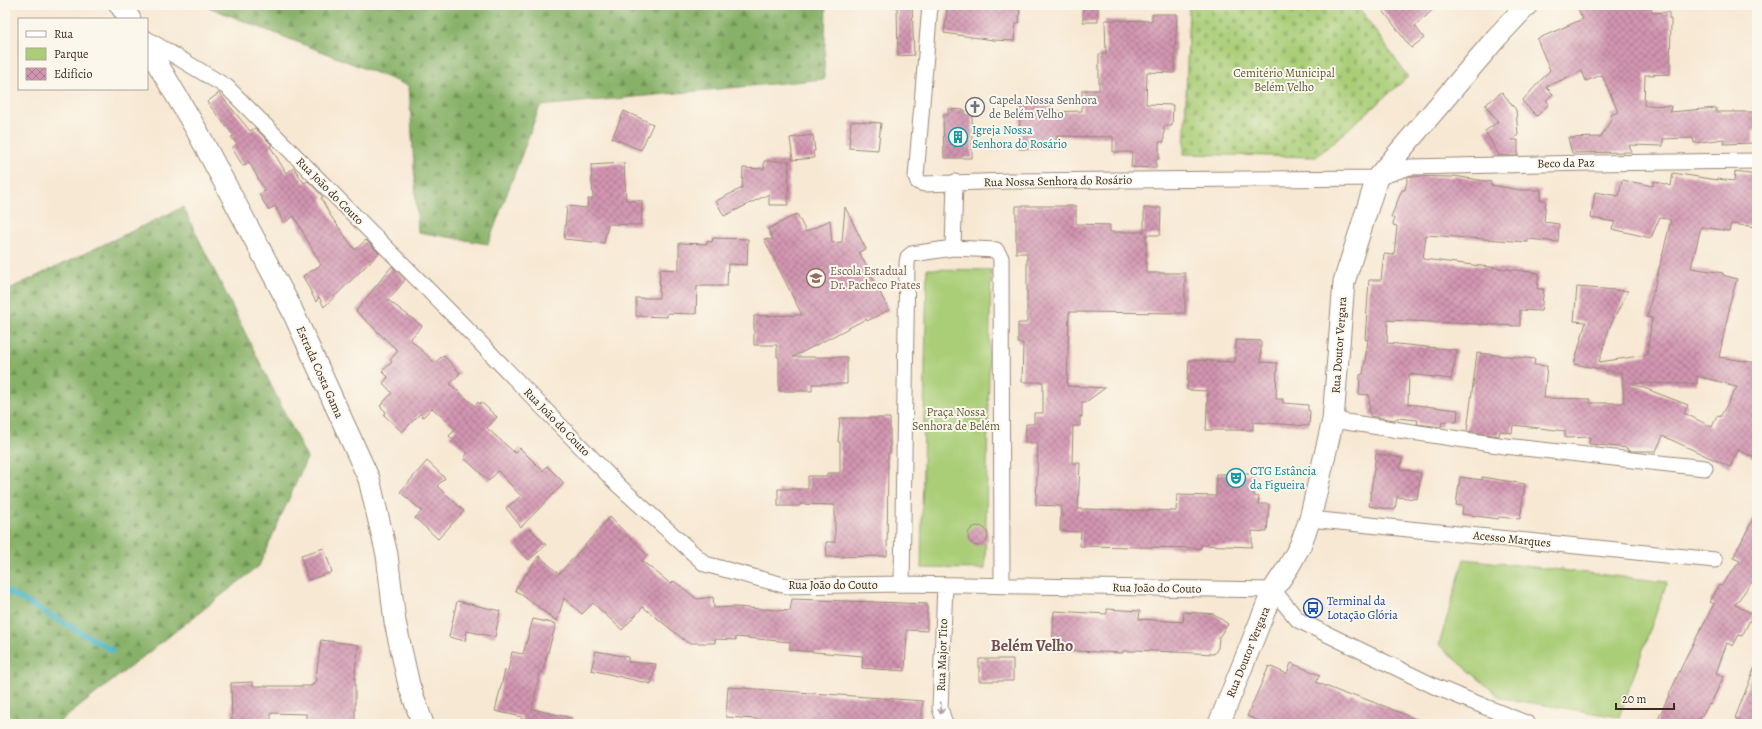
<svg xmlns="http://www.w3.org/2000/svg" width="1762" height="729" viewBox="0 0 1762 729" font-family="Alegreya,serif">
	<defs>
		<pattern id="forest-firs" width="22" height="20" patternUnits="userSpaceOnUse"><rect width="22" height="20" fill="#87b168"/><path d="M5 1l3.5 6h-7zM16 11l3.5 6h-7z" fill="#709055"/></pattern>
		<pattern id="cemetery-stones" width="16" height="16" patternUnits="userSpaceOnUse"><rect width="16" height="16" fill="#aace78"/><path d="M2 7V4a2 2 0 0 1 4 0v3zM10 15v-3a2 2 0 0 1 4 0v3z" fill="#93b167"/></pattern>
		<pattern id="building-cross-hatch" width="8" height="8" patternUnits="userSpaceOnUse"><rect width="8" height="8" fill="#d295b1"/><path d="M0 0l8 8M0 8l8-8" fill="none" stroke="#ac7a8f"/></pattern>
	</defs>
	<rect width="100%" height="100%" fill="#fbf7ec"/>
	<filter id="ink" filterUnits="userSpaceOnUse"><feTurbulence type="fractalNoise" baseFrequency=".025" numOctaves="2"/><feDisplacementMap in="SourceGraphic" scale="8" xChannelSelector="R" yChannelSelector="G"/><feConvolveMatrix kernelMatrix="1 2 1 2 8 2 1 2 1" color-interpolation-filters="sRGB"/></filter>
	<filter id="wash" filterUnits="userSpaceOnUse"><feTurbulence type="fractalNoise" baseFrequency=".012" numOctaves="4" result="noise"/><feDisplacementMap in="SourceGraphic" scale="16" xChannelSelector="R" yChannelSelector="G"/><feGaussianBlur stdDeviation="0.9" result="paint"/><feColorMatrix in="noise" values="0 0 0 0 0 0 0 0 0 0 0 0 0 0 0 0 0 1.4 0 .05"/><feComposite in="paint" operator="in"/></filter>
	<g filter="url(#wash)">
		<rect width="100%" height="100%" fill="#f7e8d3"/>
		<path fill="#aace78" stroke="#727c4b" d="M927 269 991 270 985 569 921 568Z
			M1464 559 1667 582 1619 717 1501 698 1439 645Z"/>
		<path fill="url(#forest-firs)" stroke="#616e43" d="M203 5H826L824 79 540 106 488 244 418 232 409 86Z
			M183 207 307 458 259 566 57 724H18L5 713V291Z"/>
		<path fill="url(#cemetery-stones)" stroke="#727c4b" d="M1189 5H1357L1408 77 1316 157 1184 154Z"/>
		<g fill="none" stroke-linecap="round" stroke-linejoin="round">
			<path stroke="#48b4c4" stroke-width="6" d="M5 590 112 650"/>
		</g>
		<g id="blocks">
			<path fill="url(#building-cross-hatch)" fill-rule="evenodd" d="M897 5H912L914 55 898 56Z
				M948 5H970V7L1003 9V5H1020L1019 23H1016L1014 41 993 40 944 33Z
				M1083 5H1098V22H1083Z
				M1379 5H1438L1415 26 1424 38 1411 48Z
				M1576 5H1651L1652 13 1669 12V19H1671L1670 74 1645 75 1644 105 1671 106 1670 112 1716 108V112H1757V130H1753V143L1724 144V139L1694 143 1693 138 1663 139V146L1629 145 1632 152 1572 153 1568 138 1601 137 1612 118 1610 115 1618 112 1602 75 1586 81 1582 71 1546 87 1553 94 1546 100 1549 104 1537 116 1522 101 1550 70 1537 39 1583 19Z
				M1152 14H1177L1174 73 1147 72 1146 104 1173 105 1172 126H1164V142H1159V159H1156V168L1131 167 1132 152H1113V137L1057 136V148L1019 149 1020 103H1051V112L1082 111V90H1099V54H1106L1105 20 1152 21Z
				M1502 92 1516 110 1518 135 1512 140H1518V156H1499L1485 131 1498 122 1485 105Z
				M219 93 250 131 255 128 272 145 270 146 286 173 294 168 304 183 308 181 323 197 321 198 330 215 355 250 366 240 379 253 324 307 319 297 316 302 303 276 321 265 294 216 284 223 275 206 268 210 259 194 265 191 249 162 243 166 232 148 237 144 231 137 234 136 207 102Z
				M948 109 965 110V115H972V158H944L943 115H948Z
				M624 111 653 124 641 150 612 138Z
				M851 121 881 123 878 150 849 148Z
				M813 135 815 151H813L814 158 793 160 790 138Z
				M764 161H789L788 205H769V194L724 216 716 201 742 188 743 168 764 169Z
				M624 163 626 200 642 201 641 225 608 224 604 243 564 239 567 206 587 208 588 199H593L591 165Z
				M1735 172 1757 175V227L1731 224 1729 231 1701 227 1691 268 1723 273V275L1737 279 1728 309 1729 310 1719 357 1757 363V459L1738 450 1730 467 1663 436 1656 451H1631L1627 450V448L1589 444 1590 437 1565 438V431L1513 425 1512 433 1500 431 1499 436 1467 431 1477 353 1535 359 1534 365 1547 366 1544 398 1590 399V403H1624L1622 373 1574 364 1586 322 1574 321 1577 287 1628 291 1610 326 1599 362 1647 355 1652 318 1647 317 1671 220 1660 217 1651 238 1612 229 1615 222 1591 218 1595 192 1619 196 1622 180 1653 186 1654 181 1671 186 1673 173 1717 180V179L1734 181ZM1697 376 1729 384 1728 385 1737 387 1720 417 1717 416 1712 427 1684 413 1688 405 1631 383 1697 384Z
				M1410 176 1453 177 1454 176 1491 182V185L1520 190H1541L1540 200H1546L1544 222 1559 224 1558 242 1528 239V242L1426 235 1423 259 1539 273 1537 289H1544L1541 311 1520 310V326L1388 320 1387 343 1457 350 1451 379 1409 374 1408 404 1458 410 1457 422 1442 421 1441 427 1417 424 1418 420 1397 418 1395 420 1370 416 1369 395 1359 394 1360 375 1363 374 1368 340 1365 339 1369 280H1381L1384 254 1394 255 1397 226 1393 225 1394 218 1391 217 1402 190H1405L1408 177Z
				M1016 206H1076V224L1110 225V232H1144V208H1161L1160 235H1146V273H1185V313L1069 312 1067 386 1105 388 1086 402H1082V417L1080 416V426H1073L1072 463H1080L1078 509 1176 511 1177 495 1216 496V474H1255L1254 496 1259 497 1258 504H1269L1267 532 1252 531V547L1201 545V548L1080 546 1081 532 1060 531 1061 506 1036 505 1038 443H1025L1026 424H1034V413H1043V382H1022L1023 343H1018V323H1027V253H1016Z
				M845 207 866 249 859 252 889 310 867 321 866 319 793 357H847V384H812V391H779V357H777V345H754V316L802 315 764 239 773 240 768 229 797 214 806 232 830 220 832 243 842 242Z
				M713 238 748 239 747 265 728 264 727 286H697L696 314 667 313V317L636 316V298H659L660 269 679 270V243L707 244V241L712 242Z
				M392 266 405 280 388 300 422 326 410 339 435 363 443 355 460 373 450 384 475 406 478 402 480 404 481 402 497 417 487 428 515 453 520 448 543 471 547 466 564 483 521 527 506 508 521 496 498 471 489 481 464 458 468 453 449 436 456 429 432 408 423 417 420 414 402 432 384 415 386 412 380 406 392 393 383 383 388 377 382 371 392 362 390 360 398 351 356 311Z
				M1236 340 1261 341V362L1277 363 1276 399H1283V403L1308 405V410L1310 411 1309 426 1253 422V430H1206L1208 391 1187 390 1189 360 1235 362Z
				M840 418H890V453H888L887 556 827 557 826 542H835V505L800 504V506H778V489H808V476H827V473H840V442H838Z
				M1376 454 1402 458 1400 469 1421 473 1417 499 1397 497 1395 510 1369 506Z
				M427 461 445 478 437 486 464 511 438 539 415 518 422 511 400 492Z
				M1460 477 1482 480V477L1525 484 1520 519 1499 517 1498 519 1462 514 1463 506 1456 505Z
				M1757 511V575L1735 605 1753 614 1742 636 1739 635 1733 646 1727 643 1716 673 1724 676 1710 705 1709 704 1697 724H1656L1686 657 1714 604 1710 602 1719 585 1721 586 1740 561 1733 558Z
				M610 517 647 555 642 561 671 584 674 581 697 599 713 597 714 608 735 607 790 611 792 599 927 604V631L907 630 905 671 862 668 863 656 790 650V642L736 637V640L715 639V643H688L643 607 622 630 593 603 582 614 564 598 557 621 515 590 539 556 559 574Z
				M968 536a10 10 0 1 1 20 0a10 10 0 1 1-20 0Z
				M531 529 546 545 529 560 514 545Z
				M324 548 332 572 308 580 301 555Z
				M457 601 500 611 495 637 467 631 465 641 449 637Z
				M1107 609 1140 611 1139 619 1183 622 1184 612 1214 614 1228 624 1219 637 1218 648 1214 654 1137 650 1136 651H1123V653L1052 650 1054 611 1107 614Z
				M533 619 556 624 542 673H540L532 709 572 718 571 724H520L522 717 495 711 505 670 508 671 512 652 523 654Z
				M321 640 359 645 355 670V724H306V714L271 713V724H232L231 683 253 682V686H312V684H315Z
				M596 651 628 657V662L656 664 651 684 591 670Z
				M979 659H1013V681H979Z
				M1291 663 1320 675 1316 682 1350 696 1351 694 1384 706 1427 724H1266L1247 716 1269 666 1287 674Z
				M1756 664H1757V724H1751L1735 718Z
				M728 687 923 701 921 724 871 721V724H832L726 717Z"/>
		</g>
	</g>
	<g filter="url(#ink)">
		<use href="#blocks" fill-opacity="0" stroke="#998978" stroke-width="1"/>
		<g fill="none" stroke-linecap="round" stroke-linejoin="round">
			<g stroke="#998978" stroke-width="17">
				<path id="street" d="M930 5 916 177 918 182 924 184 1009 181 1377 178 1410 167 1590 163 1757 161
					M147 39 227 87 460 322 618 485 705 564 787 586 902 584 1273 590 1298 620 1436 687 1528 724
					M953 248 996 250 1001 258 1002 586
					M1333 420 1505 446 1705 468
					M1310 519 1715 560
					M902 584 907 263 908 257 912 254 953 248 955 182
					M945 724 940 708 945 585"/>
			</g>
			<g stroke="#998978" stroke-width="23">
				<path id="secondary" d="M120 5 130 19
					M147 46 196 129 291 308 369 479 387 555 395 622 409 685 423 724
					M1219 724 1273 590 1289 566 1300 546 1310 519 1333 420 1344 282 1377 178 1497 37 1527 5"/>
			</g>
			<use href="#street" stroke="#fff" stroke-width="15"/>
			<use href="#secondary" stroke="#fff" stroke-width="21"/>
		</g>
		<defs><path id="oneway-shaft" d="M-6 0H5M1.5-3L5.5 0L1.5 3" fill="none" stroke-width="1.6" stroke-linecap="round" stroke-linejoin="round"/></defs>
		<use stroke="#a79f9a" href="#oneway-shaft" transform="translate(941 708) rotate(87)"/>
	</g>
	<defs>
		<g id="church-ring" transform="scale(1)"><circle r="9.5" fill="#fbf7ec" stroke="#6b7280" stroke-width="1.5"/><path d="M-1.2-6h2.4v3.5h3.3v2.4h-3.3V6h-2.4V-.1h-3.3v-2.4h3.3Z" fill="#6b7280"/></g>
		<g id="building-ring" transform="scale(1)"><circle r="9.5" fill="#fbf7ec" stroke="#0f9aa8" stroke-width="1.5"/><path d="M-4-6H4V6H1V3H-1V6H-4ZM-2.5-4.3h1.7v1.8h-1.7ZM.8-4.3h1.7v1.8H.8ZM-2.5-1h1.7V.8h-1.7ZM.8-1h1.7V.8H.8Z" fill="#0f9aa8"/></g>
		<g id="school-ring" transform="scale(1)"><circle r="9.5" fill="#fbf7ec" stroke="#8d6e63" stroke-width="1.5"/><path d="M0-5L7-2L0 1L-7-2ZM-4 1L0 2.5L4 1V4Q0 6-4 4Z" fill="#8d6e63"/></g>
		<g id="theatre-ring" transform="scale(1)"><circle r="9.5" fill="#fbf7ec" stroke="#0f9aa8" stroke-width="1.5"/><path d="M-5-5.5Q0-4 5-5.5V0Q5 5 0 6Q-5 5-5 0ZM-3.3-2.5H-1v1.5H-3.3ZM1-2.5H3.3v1.5H1ZM-2.8 1Q0 5.5 2.8 1Z" fill="#0f9aa8"/></g>
		<g id="bus-ring" transform="scale(1)"><circle r="9.5" fill="#fbf7ec" stroke="#1a4fb4" stroke-width="1.5"/><path d="M-5-6H5V4H4V6H2V4H-2V6H-4V4H-5ZM-3.5-4V0h7V-4ZM-3.5 1.2v1.5H-2V1.2ZM2 1.2v1.5H3.5V1.2Z" fill="#1a4fb4"/></g>
	</defs>
	<g fill-rule="evenodd">
		<use href="#church-ring" x="975" y="107"/>
		<use href="#building-ring" x="958" y="137"/>
		<use href="#school-ring" x="816" y="278"/>
		<use href="#theatre-ring" x="1236" y="478"/>
		<use href="#bus-ring" x="1313" y="608"/>
	</g>
	<g text-anchor="middle" stroke-width="4" stroke-linejoin="round" paint-order="stroke">
		<g font-size="12" fill="#5c5b39" stroke="#fbf7ec">
			<text x="1284" y="77">Cemitério Municipal<tspan x="1284" dy="14">Belém Velho</tspan></text>
			<text x="956" y="416">Praça Nossa<tspan x="956" dy="14">Senhora de Belém</tspan></text>
		</g>
		<g font-size="12" fill="#5b616d" stroke="#fbf7ec" text-anchor="start">
			<text x="989" y="104">Capela Nossa Senhora<tspan x="989" dy="14">de Belém Velho</tspan></text>
		</g>
		<g font-size="12" fill="#0d838f" stroke="#fbf7ec" text-anchor="start">
			<text x="972" y="134">Igreja Nossa<tspan x="972" dy="14">Senhora do Rosário</tspan></text>
			<text x="1250" y="475">CTG Estância<tspan x="1250" dy="14">da Figueira</tspan></text>
		</g>
		<g font-size="12" fill="#3b2a1e" stroke="#fbf7ec">
			<text transform="translate(1566 163) rotate(-1)" y="4">Beco da Paz</text>
			<text transform="translate(1058 181) rotate(-1)" y="4">Rua Nossa Senhora do Rosário</text>
			<text transform="translate(330 191) rotate(45)" y="4">Rua João do Couto</text>
			<text transform="translate(1339 345) rotate(-86)" y="4">Rua Doutor Vergara</text>
			<text transform="translate(320 372) rotate(66)" y="4">Estrada Costa Gama</text>
			<text transform="translate(557 422) rotate(46)" y="4">Rua João do Couto</text>
			<text transform="translate(1512 539) rotate(6)" y="4">Acesso Marques</text>
			<text x="833" y="589">Rua João do Couto</text>
			<text transform="translate(1157 588) rotate(1)" y="4">Rua João do Couto</text>
			<text transform="translate(1248 652) rotate(-68)" y="4">Rua Doutor Vergara</text>
			<text transform="translate(942 655) rotate(-88)" y="4">Rua Major Tito</text>
		</g>
		<g font-size="12" fill="#785e54" stroke="#fbf7ec" text-anchor="start">
			<text x="830" y="275">Escola Estadual<tspan x="830" dy="14">Dr. Pacheco Prates</tspan></text>
		</g>
		<g font-size="12" fill="#164399" stroke="#fbf7ec" text-anchor="start">
			<text x="1327" y="605">Terminal da<tspan x="1327" dy="14">Lotação Glória</tspan></text>
		</g>
		<g font-size="16" font-weight="bold" fill="#704f51" stroke="#fbf7ec">
			<text x="1032" y="651">Belém Velho</text>
		</g>
	</g>
	<rect width="1762" height="729" fill="none" stroke="#fbf7ec" stroke-width="20"/>
	<rect x="18" y="18" width="130" height="72" fill="#fbf7ec" stroke="#aea59a"/>
	<rect x="26" y="31" width="20" height="6" fill="#ffffff" stroke="#aea59a"/>
	<text x="54" y="38" font-size="12" fill="#3b2a1e">Rua</text>
	<rect x="26" y="48" width="20" height="12" fill="#aace78" stroke="#aea59a"/>
	<text x="54" y="58" font-size="12" fill="#3b2a1e">Parque</text>
	<rect x="26" y="68" width="20" height="12" fill="url(#building-cross-hatch)" stroke="#aea59a"/>
	<text x="54" y="78" font-size="12" fill="#3b2a1e">Edifício</text>
	<path d="M1616 703v6h58v-6" fill="none" stroke="#3b2a1e" stroke-width="2"/>
	<text x="1622" y="703" font-size="12" fill="#3b2a1e" stroke="#fbf7ec" stroke-width="3" paint-order="stroke">20 m</text>
</svg>
